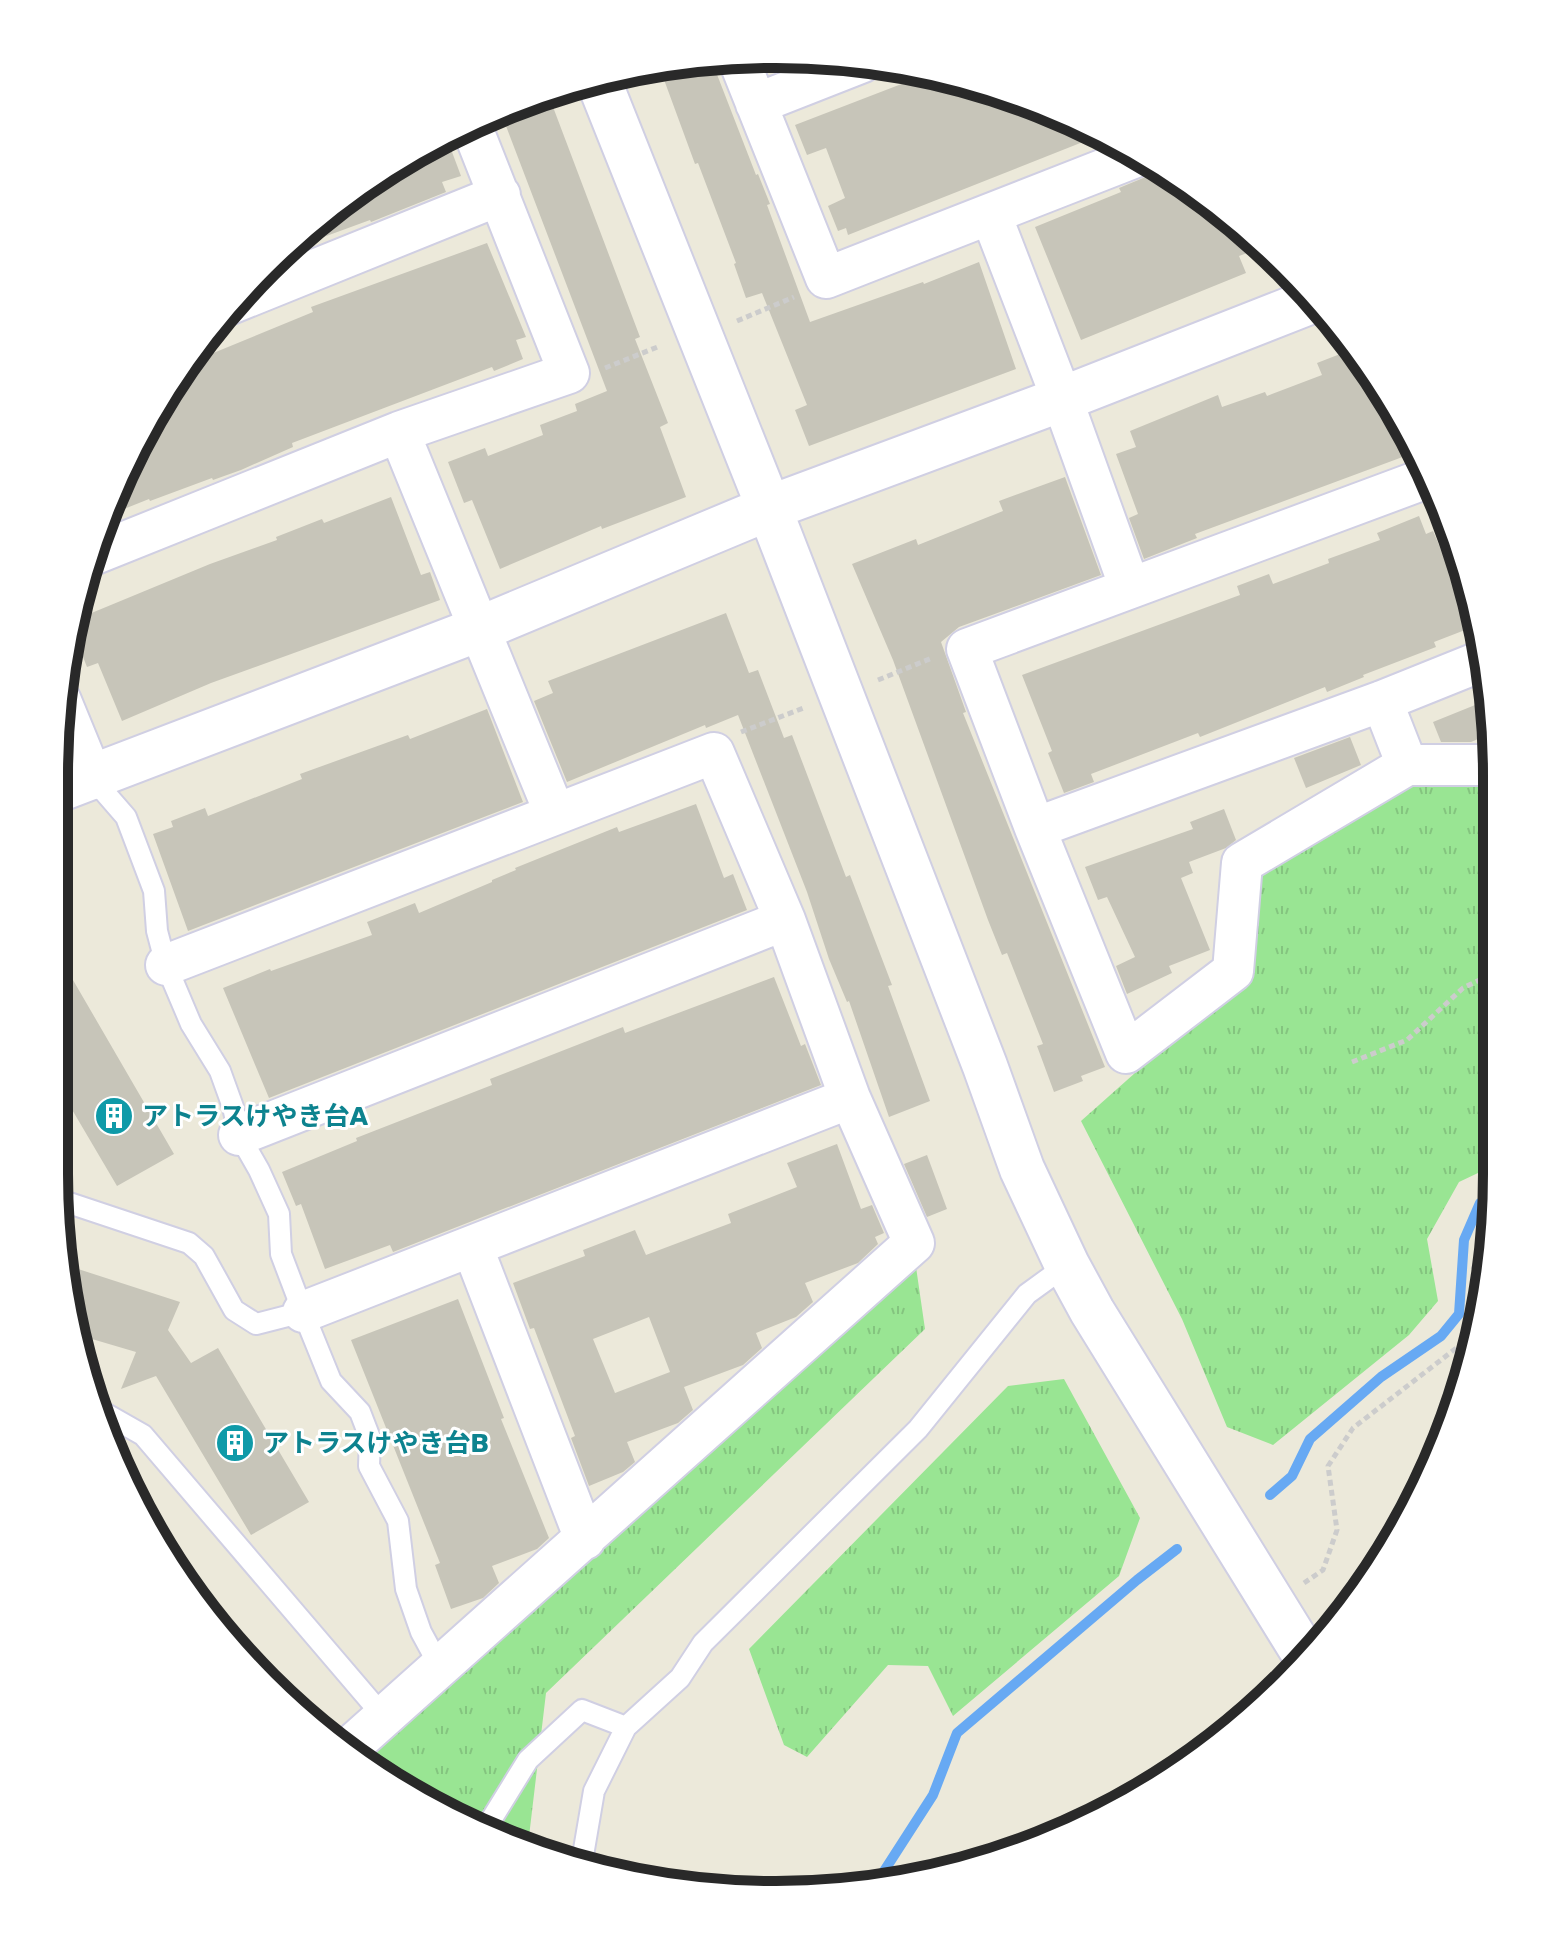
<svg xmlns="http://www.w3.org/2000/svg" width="1551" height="1949" viewBox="0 0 1551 1949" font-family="Rubik,'Noto Sans JP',sans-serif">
	<defs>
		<pattern id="grass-tufts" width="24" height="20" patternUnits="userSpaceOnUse" patternTransform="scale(2)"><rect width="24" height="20" fill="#99e593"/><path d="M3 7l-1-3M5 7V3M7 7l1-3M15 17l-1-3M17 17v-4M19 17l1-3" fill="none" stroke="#84c47f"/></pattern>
	</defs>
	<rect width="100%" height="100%" fill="#ece9da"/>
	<path fill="url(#grass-tufts)" d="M1496 778 1497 1164 1459 1182 1427 1239 1438 1301 1409 1335 1273 1445 1227 1427 1182 1319 1081 1121 1252 969 1257 870 1419 779Z
		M916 1267 925 1329 546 1693 528 1845 414 1798 363 1758Z
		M1064 1379 1140 1518 1119 1576 953 1716 928 1666 888 1665 807 1757 784 1745 749 1649 1008 1386Z"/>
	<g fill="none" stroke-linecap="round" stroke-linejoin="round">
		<path stroke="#67a9f3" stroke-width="10" d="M1270 1495 1292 1476 1310 1439 1381 1377 1441 1336 1459 1314 1464 1240 1480 1203 1495 1196
			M877 1882 933 1795 957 1733 1137 1580 1177 1549"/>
	</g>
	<path fill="#c7c5b9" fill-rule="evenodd" d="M711 59 756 175 758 174 770 204 767 205 810 322 923 282 924 284 979 262 1016 369 809 446 795 410 807 405 762 293 746 298 734 264 736 263 698 163 695 164 659 66 682 60Z
		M930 73 963 79 1103 134 848 235 846 228 838 231 828 206 845 198 826 148 807 155 795 125Z
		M550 99 640 337 635 339 668 423 660 427 686 497 602 529 601 526 500 569 472 500 464 503 448 462 485 448 488 456 543 435 540 425 577 411 575 404 607 391 503 118Z
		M449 144 461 176 442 182 446 192 371 222 370 220 310 242 308 238 401 162Z
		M1166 173 1215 203 1234 221 1247 253 1239 256 1246 273 1081 340 1035 227 1121 192 1119 188 1148 176 1149 180Z
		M487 243 526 337 516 340 523 359 494 371 492 367 292 443 293 447 241 470 213 480 212 478 150 501 149 499 104 517 151 414 189 363 313 312 311 307Z
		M1353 349 1401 415 1416 452 1195 534 1197 538 1144 559 1129 518 1138 514 1116 454 1136 447 1130 431 1218 395 1222 407 1265 392 1267 396 1322 375 1317 363Z
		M1065 477 1101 575 959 627 941 642 966 712 963 713 1105 1067 1081 1076 1083 1081 1054 1092 1037 1046 1043 1044 1007 953 1002 955 988 920 893 660 852 564 916 539 918 545 1003 511 999 501Z
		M391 497 421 575 430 572 440 600 211 683 122 721 98 663 87 667 74 634 77 619 210 564 277 540 276 537 322 519 324 523Z
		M1419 516 1426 534 1433 531 1439 545 1444 543 1458 584 1469 580 1478 625 1434 642 1436 647 1363 675 1364 677 1327 692 1325 687 1200 737 1198 733 1091 774 1094 782 1064 793 1048 753 1052 751 1022 675 1240 595 1237 586 1269 574 1273 584 1329 563 1328 559 1380 540 1377 533Z
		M726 613 749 673 758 670 784 738 792 735 846 877 850 875 892 985 888 986 930 1101 889 1117 849 1001 847 1002 829 959 807 892 738 715 706 728 705 725 567 782 534 701 553 693 548 681Z
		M1485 701 1495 732 1471 742H1441L1433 722Z
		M487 709 523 802 188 931 153 834 173 827 171 821 205 808 208 816 302 779 300 774 408 735 410 739Z
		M1350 737 1361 765 1306 788 1294 758Z
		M696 804 724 878 733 874 747 910 269 1098 223 988 270 969 271 971 372 935 367 922 415 903 419 913 492 882V880L516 870 515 868 617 827 619 832Z
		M1224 809 1236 840 1226 848 1189 862 1193 873 1181 878 1210 950 1169 966 1172 973 1127 994 1116 966 1135 957 1107 897 1098 900 1085 867 1193 829 1190 822Z
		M55 949 174 1154 117 1186 54 1079Z
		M774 977 801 1046 805 1044 821 1085 393 1252 390 1245 325 1269 301 1204 296 1206 282 1172 357 1141 356 1138 492 1085 490 1079 623 1027 625 1033Z
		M837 1144 861 1209 872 1205 884 1233 875 1237 878 1244 858 1263 805 1283 813 1302 796 1317 756 1333 762 1348 743 1365 684 1387 693 1410 678 1423 627 1442 635 1462 623 1472 589 1486 571 1438 575 1436 534 1328 530 1329 513 1283 585 1256 583 1250 635 1230 646 1255 731 1223 728 1214 797 1187 787 1163ZM649 1317 670 1372 615 1393 593 1339Z
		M927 1155 947 1209 927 1217 904 1164Z
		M75 1268 180 1302 168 1330 191 1363 218 1348 309 1502 251 1535 156 1376 121 1389 136 1352 75 1334 68 1284Z
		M458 1299 504 1418 501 1419 549 1538 537 1549 492 1566 499 1583 483 1598 451 1609 435 1565 440 1563 351 1340Z"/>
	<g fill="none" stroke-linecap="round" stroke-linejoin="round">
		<g stroke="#d0cfe3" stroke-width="24">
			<path id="lane" d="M93 779 126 817 154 891 157 931 166 965 191 1024 220 1071 233 1107 239 1135 259 1170 279 1214 281 1254 303 1312 331 1381 360 1412 370 1438 369 1466 398 1521 406 1589 421 1632 440 1667
				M57 1199 189 1243 204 1256 234 1310 256 1324 303 1312
				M99 1410 143 1435 384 1717
				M486 1828 528 1760 582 1710 626 1727
				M581 1867 594 1791 626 1727 680 1678 703 1643 918 1429 1027 1294 1067 1265"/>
		</g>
		<g stroke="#d0cfe3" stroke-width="44">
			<path id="street" d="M738 58 826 278 1138 156
				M756 104 863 62
				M991 215 1062 399 1130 588
				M230 304 500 195
				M399 432 555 814
				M1427 478 967 649 1035 828 1126 1053 1233 971 1242 863 1407 765H1496
				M90 556 399 432 569 373 471 125
				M61 701 93 779
				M1382 701 1407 765
				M1035 828 1382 701 1484 660
				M166 965 714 753 785 920 850 1098 914 1243 349 1748
				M239 1135 785 920
				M472 1246 585 1539
				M303 1312 850 1098"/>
		</g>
		<g stroke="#d0cfe3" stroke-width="48">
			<path id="secondary" d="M598 79 769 508 985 1066 1022 1169 1067 1265 1092 1311 1306 1657
				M55 791 479 629 769 508 1062 399 1317 299"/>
		</g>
		<path stroke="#ccc" stroke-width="5" stroke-dasharray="6 4" stroke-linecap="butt" d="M737 321 794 297
			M605 368 660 346
			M878 680 932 658
			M741 732 806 707
			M1352 1062 1407 1040 1463 988 1496 972
			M1304 1583 1323 1570 1337 1530 1328 1466 1353 1428 1459 1346 1476 1309 1473 1270 1488 1224 1492 1222"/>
		<use href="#lane" stroke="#fff" stroke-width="20"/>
		<use href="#street" stroke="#fff" stroke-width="40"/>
		<use href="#secondary" stroke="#fff" stroke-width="44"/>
	</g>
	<defs>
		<g id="building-disc" transform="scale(2)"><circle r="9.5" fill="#0f9aa8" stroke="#fff"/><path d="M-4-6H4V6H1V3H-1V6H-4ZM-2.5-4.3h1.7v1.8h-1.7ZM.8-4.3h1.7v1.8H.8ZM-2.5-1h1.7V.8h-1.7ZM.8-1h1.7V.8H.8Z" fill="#fff"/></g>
	</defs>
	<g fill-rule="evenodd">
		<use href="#building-disc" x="114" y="1116"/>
		<use href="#building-disc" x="235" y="1443"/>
	</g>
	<g text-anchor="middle" stroke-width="6" stroke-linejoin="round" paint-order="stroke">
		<g font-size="26" font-weight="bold" fill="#0d838f" stroke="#fff" text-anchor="start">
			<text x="142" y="1125">アトラスけやき台A</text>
			<text x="263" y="1452">アトラスけやき台B</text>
		</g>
	</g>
	<path d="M0 0H1551V1949H0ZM775 68H776A707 707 0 0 1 1483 775V1174A707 707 0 0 1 776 1881H775A707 707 0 0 1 68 1174V775A707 707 0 0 1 775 68Z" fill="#fff" fill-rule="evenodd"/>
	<path fill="none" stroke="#292929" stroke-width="10" d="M775 68H776A707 707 0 0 1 1483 775V1174A707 707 0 0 1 776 1881H775A707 707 0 0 1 68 1174V775A707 707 0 0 1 775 68Z"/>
</svg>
